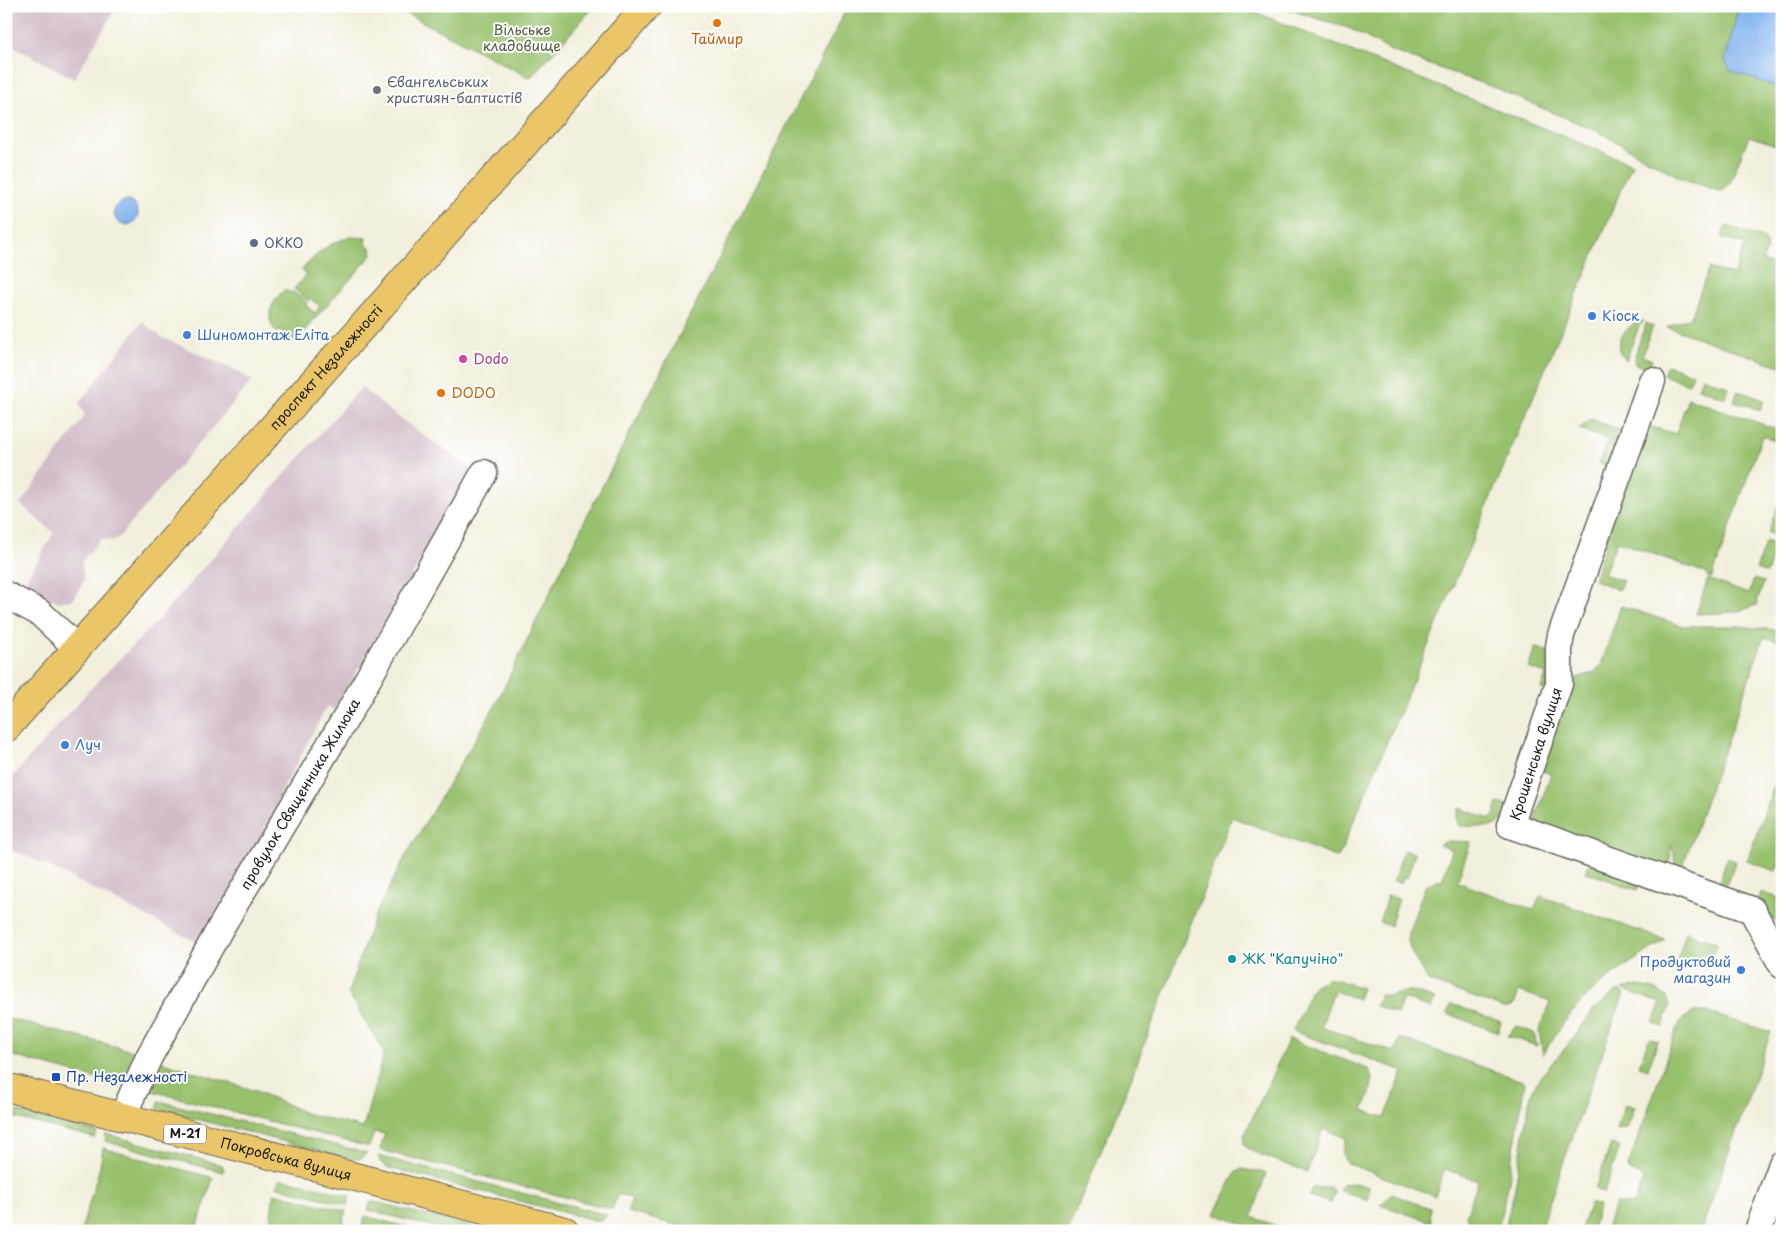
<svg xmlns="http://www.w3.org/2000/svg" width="1788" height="1237" viewBox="0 0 1788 1237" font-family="'Playpen Sans',sans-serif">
	<rect width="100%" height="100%" fill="#fff"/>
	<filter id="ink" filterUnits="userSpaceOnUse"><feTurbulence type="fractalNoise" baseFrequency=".02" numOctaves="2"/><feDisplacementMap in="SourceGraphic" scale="10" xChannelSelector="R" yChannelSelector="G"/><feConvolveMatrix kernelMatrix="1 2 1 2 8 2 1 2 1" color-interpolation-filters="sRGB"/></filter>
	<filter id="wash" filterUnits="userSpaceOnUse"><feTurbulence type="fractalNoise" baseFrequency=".0096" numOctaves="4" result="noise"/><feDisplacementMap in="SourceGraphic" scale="20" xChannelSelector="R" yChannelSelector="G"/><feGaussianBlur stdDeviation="1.12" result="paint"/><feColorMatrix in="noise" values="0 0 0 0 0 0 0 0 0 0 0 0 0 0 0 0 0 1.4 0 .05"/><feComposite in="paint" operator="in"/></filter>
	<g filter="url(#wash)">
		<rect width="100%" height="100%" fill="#f2efdc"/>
		<path fill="#d1bdc9" d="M6 6H117L74 79 6 42Z
			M142 322 161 337 235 370 252 381 119 537 112 541 101 539 82 561 84 580 72 600 59 602 22 587 54 533 20 504 85 416 79 403Z
			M361 387 386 408 473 471 334 710 327 706 276 802 278 804 201 946 185 936 30 857 6 848V784L96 683 158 620Z"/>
		<path fill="#98c16d" stroke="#5a6e44" d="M392 6H595L530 78Z
			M848 6H1240L1632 164 1338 858 1232 817 1122 1102 1067 1231H699L627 1212 632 1198 618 1194 612 1209 380 1150 385 1134 374 1132 369 1147 152 1091 150 1085 156 1060 256 1091 308 1114 363 1128 384 1052 348 993 374 917 405 857 495 706 586 518Z
			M1278 6H1782L1776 87 1782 89V147L1749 136 1729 185 1723 191H1718L1681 178 1599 132 1495 88 1391 51 1351 29Z
			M1728 226 1765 239 1767 249 1762 261 1782 268V367L1667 327 1691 317 1709 268 1734 275 1745 245 1722 238 1725 227Z
			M351 237 366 238 365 242 371 248 372 255 295 341 280 330 277 333C263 317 272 302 285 289L290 293 292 291 307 303 306 306 315 313 320 306 311 299 308 301 294 289 306 275 302 270C316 254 329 242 351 237Z
			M1638 321H1644L1639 326 1626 360C1623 357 1620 354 1619 350 1616 339 1629 326 1638 321Z
			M1646 323 1653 326 1642 356 1652 360 1649 369 1635 364 1634 358Z
			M1667 365 1693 374 1689 384 1663 375Z
			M1702 377 1729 387 1725 398 1698 388Z
			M1738 391 1764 400 1760 410 1734 401Z
			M1688 398 1782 431V442L1762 436 1712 578 1708 577 1706 573 1617 541 1604 574 1623 581 1619 590 1594 580 1642 424 1676 434Z
			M1591 419 1625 432 1612 468 1599 463 1608 440 1579 429Z
			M1778 505 1782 506V531L1780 537 1768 533Z
			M1766 541 1777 545 1767 573 1756 569Z
			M1708 579 1748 594 1754 579 1764 582 1756 605C1739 614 1716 613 1696 614Z
			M1621 606 1683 626H1740L1782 631V643L1764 637 1682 868 1719 882 1727 858 1736 861 1725 887 1676 872C1673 863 1676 853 1671 845L1669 876 1532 828 1551 774 1535 768 1570 680 1593 673 1601 665Z
			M1535 647 1548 652V692L1541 689 1546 674 1528 668Z
			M1782 763V856L1776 871 1747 861Z
			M1498 803 1508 805C1505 811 1503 821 1498 824 1491 829 1469 826 1460 826L1456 817 1459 808 1490 819 1494 815Z
			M1450 841 1471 842 1457 882 1534 910 1540 896 1665 940C1647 952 1628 964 1610 977 1583 996 1559 1026 1543 1055L1539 1031 1550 1002 1519 991C1516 1000 1515 1008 1504 1008L1428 981C1421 968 1406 949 1408 933L1425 887 1431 882 1442 880 1452 850 1439 845 1444 842Z
			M1404 850 1415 853 1407 878 1403 877 1401 883 1393 881Z
			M1590 862 1640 880 1637 890 1586 872Z
			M1761 892 1782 899V924L1764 915 1758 903Z
			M1388 895 1399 899 1390 926 1379 922Z
			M1686 932 1718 944 1711 963 1704 967 1677 961Z
			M1327 979H1334L1362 988 1358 999 1334 991 1321 1027 1394 1052 1400 1038 1525 1082 1508 1186 1497 1231H1474L1466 1216 1478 1181 1445 1169 1435 1196 1349 1164C1339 1156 1343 1149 1346 1138L1323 1129 1307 1172 1251 1151 1244 1145V1136L1289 1039 1368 1069C1377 1083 1368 1097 1363 1110L1385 1118 1403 1071 1293 1031 1311 990 1315 985Z
			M1634 986C1647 986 1657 989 1667 997L1670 1006 1663 1027 1653 1023 1660 1003 1622 989Z
			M1618 990 1624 993 1539 1231H1504L1515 1188 1529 1103 1533 1089 1540 1077 1574 1038 1593 1010Z
			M1407 991H1412L1435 999 1431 1009 1403 998 1397 1014 1375 1006 1380 995 1389 996Z
			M1451 1004 1501 1022 1498 1032 1447 1014Z
			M1694 1012H1706L1771 1032 1701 1231H1605L1615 1204H1634L1644 1178 1629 1171 1628 1166 1677 1028 1684 1018Z
			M6 1018 141 1053 117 1082 112 1083 6 1054Z
			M1516 1026 1534 1033 1537 1046 1507 1036Z
			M1649 1038 1658 1041 1648 1069 1639 1066Z
			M159 1101 367 1153C361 1162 353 1159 344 1157L157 1109Z
			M1625 1104 1635 1107 1627 1129 1616 1130Z
			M17 1111 97 1132 95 1138 16 1118Z
			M106 1134 222 1165 224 1169 223 1172 105 1141Z
			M1611 1144 1620 1147 1604 1193 1595 1189Z
			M103 1148 213 1178 196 1231H81L100 1167Z
			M378 1156 607 1215 602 1220H594L389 1168 380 1162Z
			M1242 1169 1266 1173 1252 1217 1290 1231H1263L1215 1214 1235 1173Z
			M280 1179 289 1180 350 1196 348 1205 276 1186Z
			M1354 1183 1369 1187 1368 1200 1339 1190 1344 1184Z
			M1331 1187 1335 1191 1331 1203 1309 1196 1312 1188Z
			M274 1193 346 1211 341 1231H269Z
			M1391 1194 1430 1208 1431 1222 1381 1205Z
			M371 1201 477 1228 485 1231H450L368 1210Z
			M1590 1203 1599 1206 1591 1231H1580Z
			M365 1216 421 1231H361Z"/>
		<path fill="#82b3ee" stroke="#4f6885" d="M1739 6H1782V89L1731 71 1725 61Z
			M114 213a12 12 0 1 1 24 0a12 12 0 1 1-24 0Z"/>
	</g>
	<g filter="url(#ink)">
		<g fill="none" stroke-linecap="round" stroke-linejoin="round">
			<g stroke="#67665f" stroke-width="29">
				<g id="minor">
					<path d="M1652 381 1561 635 1559 647V684L1510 825 1752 910 1782 965"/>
					<path d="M6 595 40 613 77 648"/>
					<path id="s1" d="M122 1118 149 1057 221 927 347 716 484 473"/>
					<path d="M1758 1231 1782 1164"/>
				</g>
			</g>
			<g stroke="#67665f" stroke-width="30">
				<g id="major">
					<path id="s2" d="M6 728 647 6"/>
				</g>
			</g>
			<g stroke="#67665f" stroke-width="30">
				<g id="highway">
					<path id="s3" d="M6 1087 565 1231"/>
				</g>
			</g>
			<use href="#minor" stroke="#fff" stroke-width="26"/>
			<use href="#major" stroke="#ebc669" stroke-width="28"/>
			<use href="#highway" stroke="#ebc669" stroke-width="28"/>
		</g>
	</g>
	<g fill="#e8710a" stroke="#fff" stroke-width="2">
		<circle cx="717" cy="23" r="5"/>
		<circle cx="441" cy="393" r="5"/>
	</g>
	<circle fill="#6b7280" stroke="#fff" stroke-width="2" cx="377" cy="90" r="5"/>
	<circle fill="#5c6f8a" stroke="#fff" stroke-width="2" cx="254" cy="243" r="5"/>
	<g fill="#3f7fe0" stroke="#fff" stroke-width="2">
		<circle cx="1592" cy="316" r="5"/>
		<circle cx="187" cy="335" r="5"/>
		<circle cx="65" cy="745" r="5"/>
		<circle cx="1741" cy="970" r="5"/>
	</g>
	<circle fill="#d1479c" stroke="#fff" stroke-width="2" cx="463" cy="359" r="5"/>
	<circle fill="#0f9aa8" stroke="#fff" stroke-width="2" cx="1232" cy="959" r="5"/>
	<rect fill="#1a4fb4" stroke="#fff" stroke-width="2" x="51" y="1072" width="10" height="10" rx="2.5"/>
	<g text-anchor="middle" stroke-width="4" stroke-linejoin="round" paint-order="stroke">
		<rect fill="#fff" stroke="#606060" stroke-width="1" x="164" y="1124.5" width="42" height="19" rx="4"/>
		<g font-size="12" font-weight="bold" fill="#1c1c1c">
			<text x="185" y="1138">М-21</text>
		</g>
		<g font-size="14" fill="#4e5e3c" stroke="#fff">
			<text x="522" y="35">Вільське<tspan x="522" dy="16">кладовище</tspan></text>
		</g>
		<g font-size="14" fill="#c56008" stroke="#fff">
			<text x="717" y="44">Таймир</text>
			<text x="451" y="398" text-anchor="start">DODO</text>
		</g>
		<g font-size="14" fill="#5b616d" stroke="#fff" text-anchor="start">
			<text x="387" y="87">Євангельських<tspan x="387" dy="16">християн-баптистів</tspan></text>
		</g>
		<g font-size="14" fill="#4e5e75" stroke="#fff" text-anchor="start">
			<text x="264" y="248">ОККО</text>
		</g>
		<g font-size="14" fill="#366cbe" stroke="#fff" text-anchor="start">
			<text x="1602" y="321">Кіоск</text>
			<text x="197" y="340">Шиномонтаж Еліта</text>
			<text x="75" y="750">Луч</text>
			<text x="1731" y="967" text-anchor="end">Продуктовий<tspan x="1731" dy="16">магазин</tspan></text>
		</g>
		<g font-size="14" fill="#b23c85" stroke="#fff" text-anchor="start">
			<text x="473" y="364">Dodo</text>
		</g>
		<g font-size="14" fill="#1c1c1c" stroke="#fff">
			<text dy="5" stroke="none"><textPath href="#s2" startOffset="482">проспект Незалежності</textPath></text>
			<text transform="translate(1536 754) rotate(-72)" y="5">Крошенська вулиця</text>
			<text dy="5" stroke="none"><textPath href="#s1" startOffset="370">провулок Священника Жилюка</textPath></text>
			<text dy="5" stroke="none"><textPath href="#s3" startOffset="289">Покровська вулиця</textPath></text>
		</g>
		<g font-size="14" fill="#0d838f" stroke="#fff" text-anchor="start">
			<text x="1242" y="964">ЖК "Капучіно"</text>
		</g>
		<g font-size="14" fill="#164399" stroke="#fff" text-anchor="start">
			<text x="66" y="1082">Пр. Незалежності</text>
		</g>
	</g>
	<rect width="1788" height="1237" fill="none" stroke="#fff" stroke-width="25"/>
</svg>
